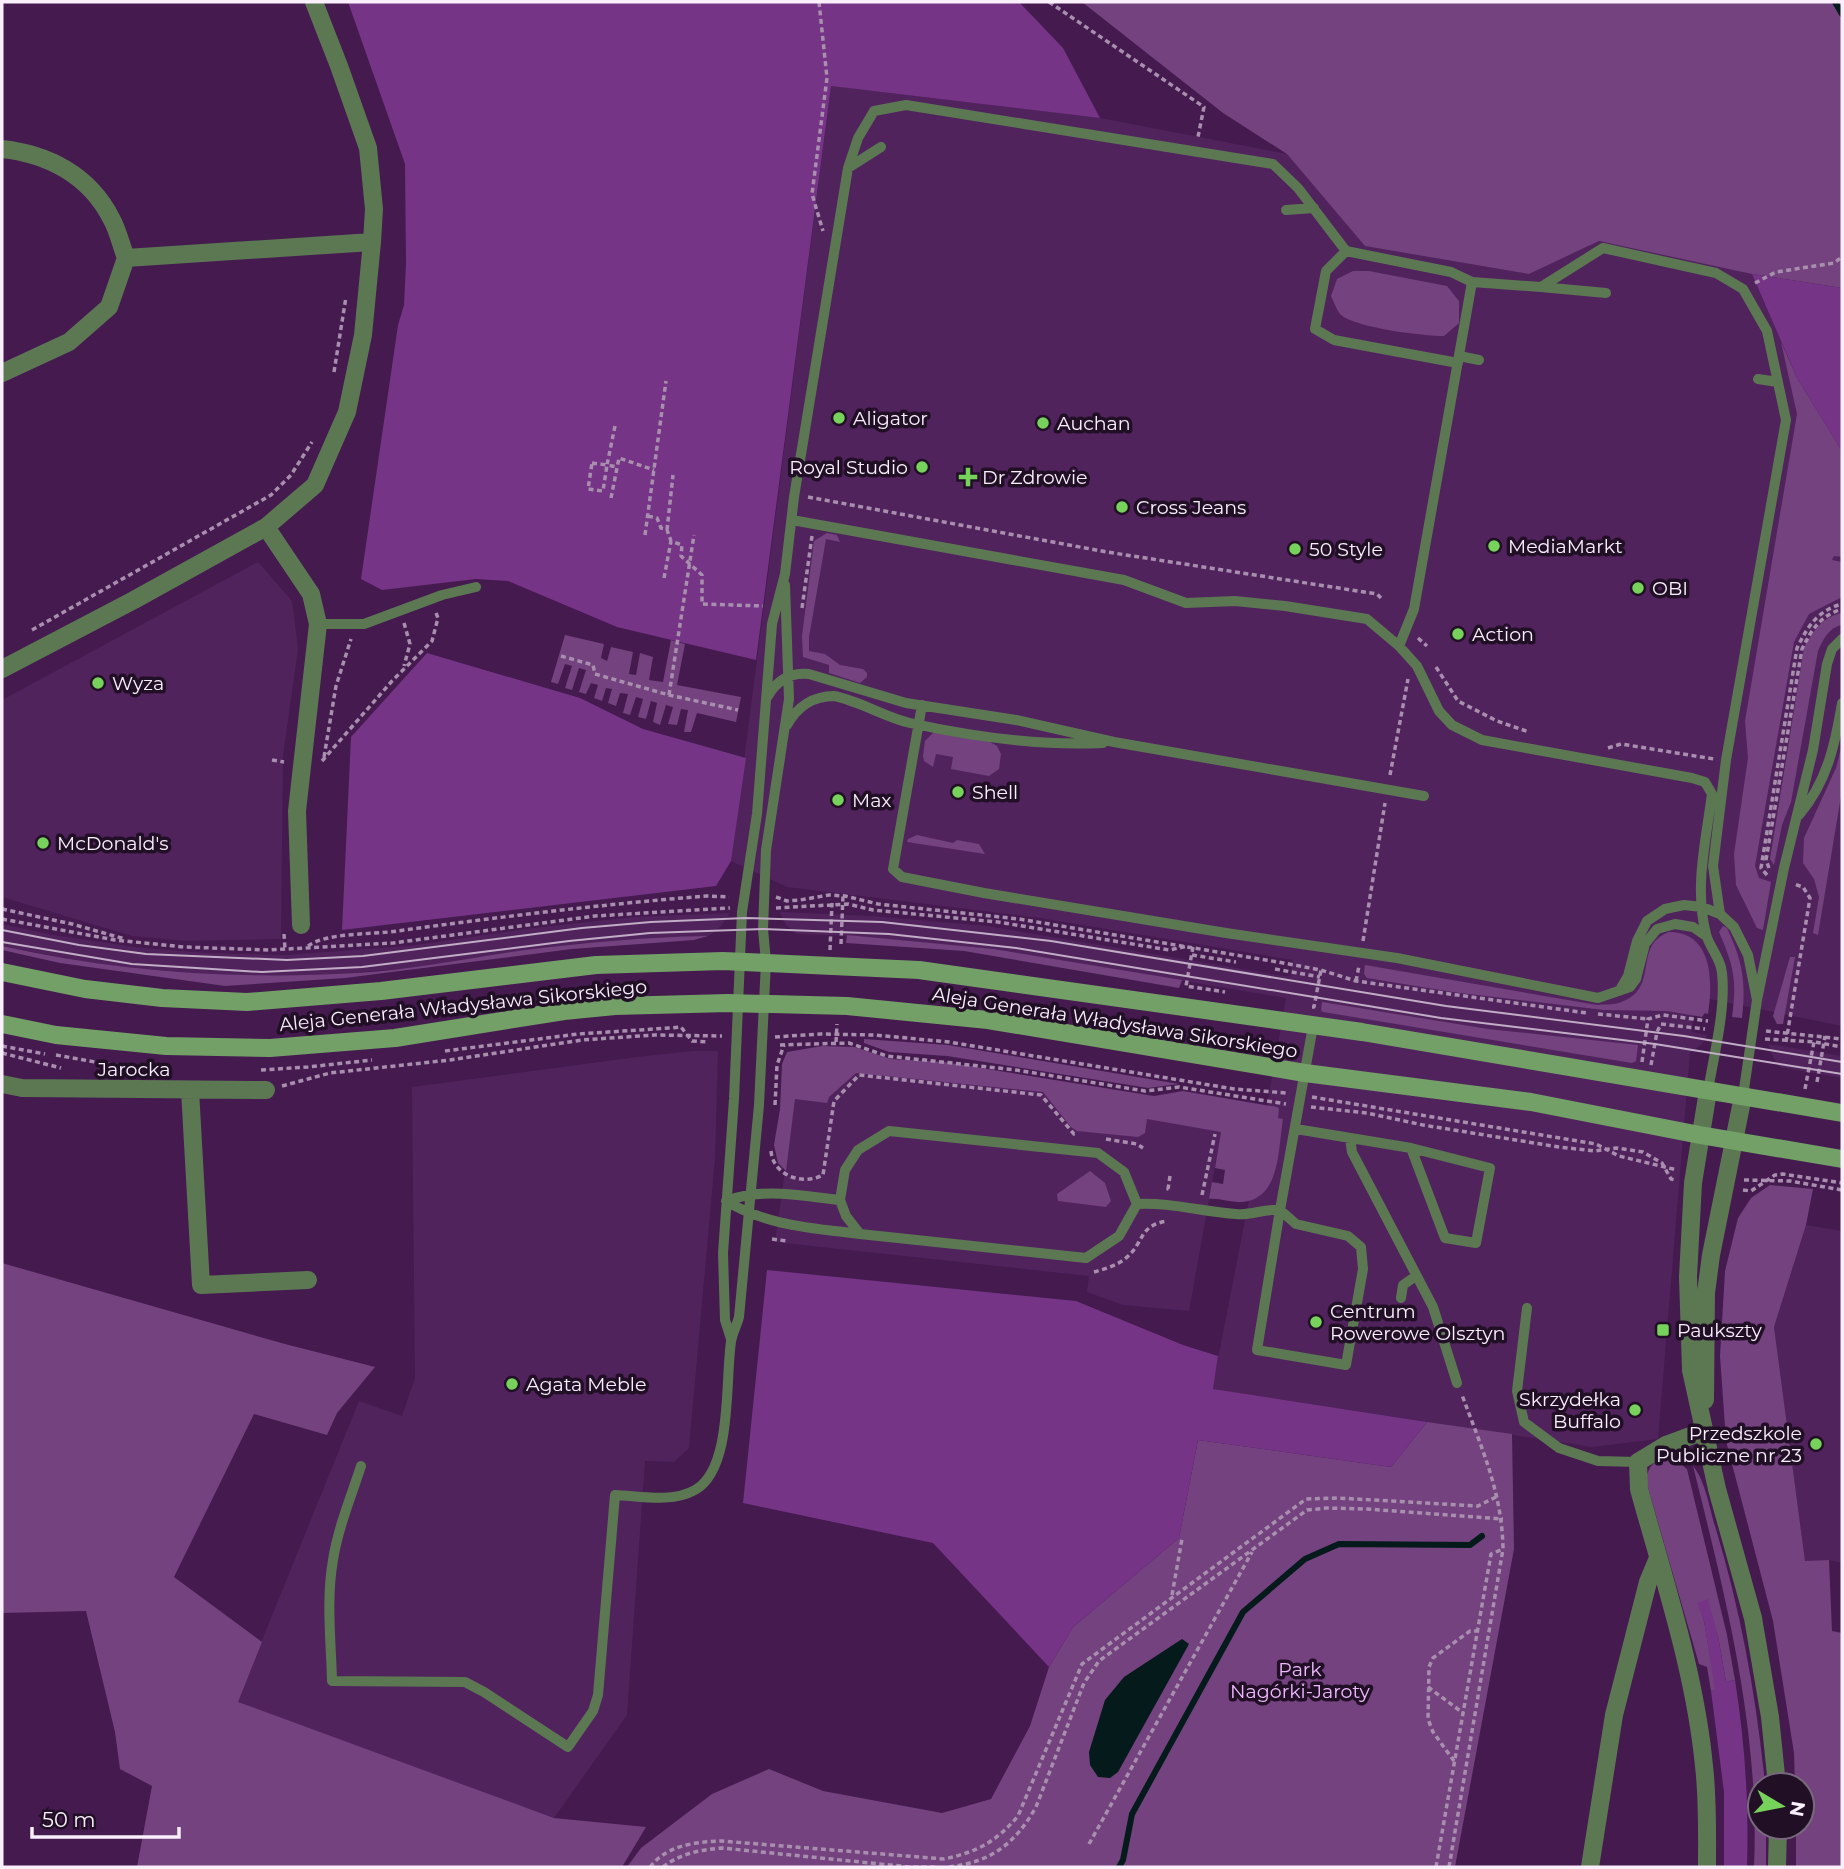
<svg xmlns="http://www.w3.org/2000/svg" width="1844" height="1869" viewBox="0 0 1844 1869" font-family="Montserrat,sans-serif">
	<rect width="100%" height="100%" fill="#441a4f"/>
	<path fill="#51235d" d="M831 86 1100 118 1287 154 1366 246 1529 274 1599 241 1729 266 1752 274 1797 378 1842 451V1026L1695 996 1692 1032 1707 1035 1702 1044 1690 1053 1658 1439 1592 1447 1212 1389 1263 1129 1286 998 994 949 854 936 797 934 786 925 780 912 873 916 987 926 1290 977 1293 960 1040 918 787 887 731 861Z
		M258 562 292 601 298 649 283 756 281 939 187 941 132 936 2 897V700Z
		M730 913 721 926 709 936 593 943 401 969 322 975 231 976 164 972 86 962 2 946V924L53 935 142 948 207 953 285 955 409 946 525 929 633 917Z
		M1768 1044 1842 1056V1078L1780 1067 1774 1059Z
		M693 1051H718L715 1158 689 1448 674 1462 645 1461 627 1715 554 1818 237 1702 359 1401 402 1416 415 1378 412 1087 637 1057Z
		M798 1064 1225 1111 1189 1311 1123 1305 1087 1292 1089 1276 775 1242 795 1099Z
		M1806 1225 1842 1231V1563L1829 1560 1805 1562 1774 1327Z"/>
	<path fill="#73427f" d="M1082 2H1842V288L1752 274 1599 241 1529 274 1365 246 1287 154 1223 113Z
		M1353 271H1369L1447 286 1459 301V323L1444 336C1423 336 1357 328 1341 315 1337 311 1334 302 1331 296L1337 279Z
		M1781 342 1797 378 1842 451V557L1834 556 1832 560 1842 562V597L1809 614 1794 642 1755 866 1759 878 1771 882 1763 930 1757 928 1736 885 1734 854 1748 758 1745 721 1797 414Z
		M827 533 837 535 840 542 826 539 809 637V651L825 654 840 665 863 669 867 673V677L860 683 829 673V665L803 657 802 636 814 541Z
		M1842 613V625C1829 627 1823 640 1818 651L1791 802 1782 825 1774 865 1770 859 1804 648C1813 631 1822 617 1842 613Z
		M565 635 604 644 601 658 607 661 611 647 633 652 629 674 636 675 640 653 653 657 649 680 663 682 671 640 685 644 677 685 741 697 736 722 697 713 691 732H684L688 710 681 709 677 725 668 724 673 707 666 705 660 725 653 722 657 703 651 701 646 719 638 717 643 699 636 697 630 715 623 713 628 694 620 693 616 706 608 703 612 689 606 688 602 701 594 698 598 685 591 683 586 694 579 692 586 670 579 668 572 690 565 688 572 666 565 664 558 684 551 682Z
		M934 732 990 742 997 746 1001 754 999 769 989 776 951 769 953 757 936 754 933 767 924 761 923 756 925 741Z
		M1842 744V790L1818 935 1813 933 1819 897 1814 879 1803 863 1804 838 1836 768Z
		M917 835 953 843 957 840 979 844 985 854 907 842 908 839Z
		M1723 926 1727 928C1743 962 1746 982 1742 1018L1732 1017C1737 979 1734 967 1719 932Z
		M1669 932C1713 932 1713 982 1708 1014L1705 1013 1702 1017 1667 1011 1604 1010 1452 992 1367 978 1364 974 1365 965 1597 1005C1604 1004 1612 1005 1619 1003 1662 989 1631 946 1669 932Z
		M847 935 994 949 1182 980 1179 988 964 951 846 943Z
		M708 936 694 940 572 949 345 978 225 986 60 963 2 950V946C118 972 236 980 355 973 410 970 463 959 518 951 581 943 644 937 708 936Z
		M1790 957H1795L1783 1024H1777L1773 1016Z
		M1322 1002 1488 1029 1638 1045 1636 1061 1632 1063 1323 1012 1321 1010Z
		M864 1039 948 1045 1179 1084 1148 1088 947 1056 889 1052 864 1043Z
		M822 1046 854 1047 891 1059 944 1062 1154 1096 1183 1091 1277 1107 1279 1109 1278 1118 1283 1119C1278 1148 1281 1198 1243 1202 1232 1203 1220 1198 1209 1199L1212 1182 1223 1184 1225 1170 1215 1168 1221 1132 1147 1119 1145 1133 1138 1137 1077 1131 1071 1127 1043 1092 856 1073 829 1097 827 1103 795 1099 786 1171 778 1163 774 1145 780 1109 782 1064 787 1052Z
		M1090 1171 1105 1183 1111 1201 1106 1207 1058 1201 1057 1194Z
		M1770 1185 1813 1189 1806 1225 1774 1327 1805 1561 1829 1560 1832 1631 1842 1633 1841 1867H1796V1827H1802V1785H1795L1794 1753 1773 1621 1726 1441 1720 1356 1725 1271 1738 1218 1751 1198Z
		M2 1263 285 1344 375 1367 337 1413 327 1435 254 1414 174 1577 262 1642 238 1702 554 1818 646 1827 622 1867H137L152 1786 120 1769 115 1732 86 1611 2 1613Z
		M1427 1422 1512 1434 1514 1549 1455 1867H627L641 1848 712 1794 769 1769 823 1791 942 1813 991 1799 1030 1726 1049 1667 1073 1627 1179 1538 1198 1440 1391 1467Z
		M1670 1455 1679 1456 1678 1462 1687 1469 1727 1635 1735 1680 1726 1682 1718 1636 1698 1602 1704 1621 1716 1690 1711 1691 1707 1667 1699 1664 1646 1481C1648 1465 1655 1460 1670 1455Z
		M1693 1466C1706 1482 1709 1507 1715 1526 1740 1608 1755 1690 1764 1774L1765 1785H1760V1827H1766V1867H1754C1760 1730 1726 1599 1693 1466Z"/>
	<path fill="#753486" d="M348 2H1019L1063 48 1100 118 831 86 756 660 617 627 508 581 476 579 382 590 361 579 398 325 404 305 406 263 405 164Z
		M1752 274 1842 288V451L1797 378Z
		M427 653 580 698 643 729 746 758 731 861 716 886 342 930 351 737Z
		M767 1270 1076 1301 1183 1345 1218 1356 1213 1389 1427 1422 1391 1467 1198 1440 1179 1538 1073 1627 1049 1667 933 1543 743 1503Z
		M1708 1599 1718 1636 1726 1682 1735 1680C1745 1743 1749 1804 1747 1867H1724V1792L1711 1691 1715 1690 1704 1621 1697 1603Z"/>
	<path fill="#041a1b" d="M1182 1639 1189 1644 1118 1772 1110 1778 1098 1777 1090 1765 1089 1752 1105 1700 1124 1677Z"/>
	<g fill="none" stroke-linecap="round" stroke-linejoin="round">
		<path stroke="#041a1b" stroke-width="6" d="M1835 2 1842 14
			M1119 1867 1123 1860 1132 1814 1243 1612 1305 1559 1339 1544 1470 1545 1482 1536"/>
		<path stroke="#a88fae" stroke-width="3.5" stroke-dasharray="5 3.5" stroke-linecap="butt" d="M819 2 827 78 812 194 823 231
			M1049 2 1204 107 1198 137
			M1755 283 1776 272 1834 263 1842 257
			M334 372 346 297
			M615 426 607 465 617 467
			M592 463 607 465 603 491 588 489Z
			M808 497 1107 552 1377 594 1381 598
			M611 498 619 458 654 470
			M648 516 657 518 661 528 667 530 671 541 682 545 681 556 702 575V604L763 606
			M667 530 673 475
			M645 535 666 381
			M664 578 671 541
			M802 608 812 536
			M404 623 410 644 404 666
			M32 630 271 495 291 475 312 442
			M1418 638 1427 646
			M561 656 593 665 595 674 669 695 738 710
			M1436 667 1458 701 1497 721 1529 732
			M669 695 694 535
			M1608 748 1621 744 1714 759
			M324 757 336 686 351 639
			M272 760 284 762
			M322 761 392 681 432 641 438 618 436 613
			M1390 775 1408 679
			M1769 868 1766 860 1802 649C1812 629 1820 616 1842 609
			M1767 875 1761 868 1797 648C1808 626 1817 611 1842 604
			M776 897 787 901 800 900 829 895 845 896 878 904 1019 919 1278 962 1321 970 1356 981 1587 1013
			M776 908 848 904 873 910 998 922 1169 950 1188 946
			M2 909 72 924 125 939
			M2 919 115 940 184 947 269 950 393 943 595 916 730 908
			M284 934 285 949
			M1363 941 1385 803
			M841 944 843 896
			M308 946C328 932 371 935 397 931 500 917 603 904 707 896L729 897
			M1193 947 1186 986 1225 992
			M830 950 832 903
			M1192 955 1236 962
			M1275 969 1320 977
			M1356 981 1359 966
			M1312 1007H1314L1321 970
			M1598 1014 1648 1019
			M1766 1031 1842 1039
			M775 1037 820 1034 875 1035 949 1042 1234 1089 1287 1093
			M1765 1039 1815 1042 1842 1047
			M836 1042 837 1024
			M1786 1042 1810 898 1803 887 1794 884
			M780 1045 849 1043 887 1056 1016 1070 1145 1091 1179 1087 1286 1104
			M2 1046 45 1054
			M445 1051 578 1034 669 1028 681 1027 692 1041 708 1042
			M2 1053 61 1068
			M56 1055 112 1065 155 1069
			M1642 1062 1648 1019 1663 1015 1708 1021
			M1651 1065 1657 1032 1661 1024 1705 1029
			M261 1070 308 1067 372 1060
			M1817 1082 1825 1036
			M282 1086 330 1073 450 1060 582 1040 654 1035 722 1036
			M1805 1089 1814 1042
			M1312 1097 1596 1144 1619 1156 1677 1170
			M775 1105 777 1065 784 1045
			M1311 1107 1367 1113 1423 1125 1559 1147 1595 1151 1616 1148 1643 1152 1662 1163 1671 1179 1675 1180
			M1106 1139 1137 1144 1143 1148
			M771 1151C773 1175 802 1186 823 1175L834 1101 859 1075 1041 1095 1074 1134H1077
			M1170 1176 1168 1189H1171
			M1744 1180 1790 1181 1842 1190
			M1743 1190 1751 1191 1775 1175 1783 1174 1842 1183
			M1202 1195 1215 1134
			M772 1239 787 1241
			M1094 1272C1105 1269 1118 1265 1126 1258 1145 1242 1138 1226 1167 1221
			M1172 1595 1182 1539
			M1428 1687 1463 1713
			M1454 1761 1433 1732 1428 1719 1429 1667 1433 1658 1470 1631H1478
			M1089 1844 1252 1552
			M650 1867C667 1845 695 1842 721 1841L944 1859C977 1852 996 1842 1018 1816L1082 1664 1306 1499 1338 1498 1478 1506 1498 1496
			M663 1867C681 1853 700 1850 722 1848L910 1867H939
			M949 1867C991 1862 1015 1844 1036 1807L1084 1683 1099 1661 1307 1510 1327 1508 1367 1509 1503 1519
			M1436 1867 1491 1554 1503 1549C1502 1492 1482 1449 1462 1395
			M1449 1867 1503 1549"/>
		<path stroke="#5b7853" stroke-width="10" d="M848 168 881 147
			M1286 210 1314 208
			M1346 251 1326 271 1315 329 1334 340 1458 363
			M1541 287 1606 293
			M1459 356 1479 360
			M1758 379 1778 382
			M792 520 1124 580 1186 603 1235 601 1285 606 1367 619 1399 646 1417 666 1439 711 1452 725 1482 740 1692 778 1705 782 1712 794C1706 840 1694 888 1706 934 1709 947 1721 958 1722 973 1726 1009 1714 1054 1708 1091
			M318 624H364L442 595 476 587
			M1399 646 1414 609 1472 282
			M768 696C777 680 791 672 809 674L906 703 1016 720 1114 742 1424 796
			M922 705 893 869 902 877 984 893 1226 933 1397 958 1598 998 1630 987 1636 979 1645 944 1657 929 1675 924 1693 927 1706 936
			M787 725C797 707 813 696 834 696 860 701 884 717 910 723 974 737 1039 746 1103 743
			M1799 815C1827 782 1835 745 1842 703
			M1621 988 1628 976 1637 941 1647 921 1665 909 1684 905 1702 907 1720 914 1734 927 1748 955 1757 1000 1743 1096
			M1757 1000 1784 868 1813 750 1827 664 1832 649 1842 639
			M1296 1129 1411 1148 1490 1168 1476 1243 1445 1238 1411 1148
			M889 1131 1098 1153 1124 1172 1137 1204 1119 1236 1086 1258 860 1234 846 1216 840 1200 845 1170 858 1150Z
			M1350 1138 1352 1152 1433 1307 1457 1383
			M726 1201C767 1226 814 1228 860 1234
			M726 1201C764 1187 801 1196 840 1200
			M1137 1204C1170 1202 1203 1212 1236 1214 1251 1216 1265 1208 1280 1210L1313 1026
			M1280 1210 1296 1224 1348 1236 1361 1247 1363 1269 1346 1365 1257 1350Z
			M1401 1298 1403 1285 1416 1276
			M1527 1308 1517 1391 1524 1422 1559 1448 1598 1461 1638 1462
			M731 1339 725 1320 723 1253 734 1099 742 912 757 814 772 624 785 574 794 497 848 168 858 138 874 111 906 105 1273 164 1298 188 1346 251 1451 272 1472 282 1541 287 1603 248 1716 273 1743 289 1767 331 1786 420 1726 760 1713 866 1720 914
			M361 1466C351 1497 338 1528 333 1560 326 1600 331 1641 332 1681L465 1682 484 1692 568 1747 593 1711 598 1695 615 1495C640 1496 672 1503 695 1490 733 1469 725 1380 731 1342 732 1334 737 1325 739 1317L759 1105 766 962 763 929 766 850 789 699 785 585"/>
		<path stroke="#5b7853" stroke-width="18" d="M2 149C48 154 89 175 111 218 118 230 121 245 126 258
			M2 373 69 342 109 307 126 258 372 242
			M2 669 134 600 266 527
			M301 925 297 811 318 624 311 594 266 527 315 485 347 412 363 335 372 242 374 209 368 148 339 66 314 2
			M2 1084 22 1088 266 1090
			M190 1090 201 1285 308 1280
			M1708 1091 1693 1183 1688 1277 1691 1370 1717 1489 1753 1618 1770 1717 1777 1785
			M1705 1400 1706 1293 1711 1255 1743 1096
			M1704 1431 1666 1445 1638 1462 1639 1489C1664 1580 1695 1672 1704 1766 1708 1800 1707 1833 1707 1867
			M1590 1867 1614 1715 1648 1582 1658 1558
			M1777 1867 1778 1827"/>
		<path stroke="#72a066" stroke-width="18" d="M2 972 85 989 162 998 247 1002 381 991 596 965 723 961 919 970 1362 1032 1842 1113
			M2 1024 56 1035 166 1046 270 1048 395 1038 564 1011 615 1006 728 1003 847 1006 988 1020 1305 1073 1531 1102 1700 1135 1842 1159"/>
		<path stroke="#c1adc6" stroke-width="2" d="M2 930 79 945 146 954 287 960 363 956 582 928 651 922 746 918 882 922 1051 941 1446 1006 1684 1036 1842 1062
			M2 942 132 964 262 972 362 967 569 941 650 933 763 929 889 934 1016 948 1441 1018 1655 1044 1842 1074"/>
	</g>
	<g fill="#76d25a" stroke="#210f26" stroke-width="2.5">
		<circle cx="839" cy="418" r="7"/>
		<circle cx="1043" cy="423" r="7"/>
		<circle cx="922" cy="467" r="7"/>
		<path d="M964.5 466.5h7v7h7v7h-7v7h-7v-7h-7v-7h7z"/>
		<circle cx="1122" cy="507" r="7"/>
		<circle cx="1494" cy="546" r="7"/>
		<circle cx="1295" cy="549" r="7"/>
		<circle cx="1638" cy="588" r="7"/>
		<circle cx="1458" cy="634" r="7"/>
		<circle cx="98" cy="683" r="7"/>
		<circle cx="958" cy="792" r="7"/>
		<circle cx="838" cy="800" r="7"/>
		<circle cx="43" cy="843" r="7"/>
		<circle cx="1316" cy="1322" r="7"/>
		<rect x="1656" y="1323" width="14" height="14" rx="3.5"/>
		<circle cx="512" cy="1384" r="7"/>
		<circle cx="1635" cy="1410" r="7"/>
		<circle cx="1816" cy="1444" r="7"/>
	</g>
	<g text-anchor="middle" stroke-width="7" stroke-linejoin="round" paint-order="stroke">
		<g font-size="19" fill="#faf0fd" stroke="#210f26" text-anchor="start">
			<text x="853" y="425">Aligator</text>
			<text x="1057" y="430">Auchan</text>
			<text x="908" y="474" text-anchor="end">Royal Studio</text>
			<text x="982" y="484">Dr Zdrowie</text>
			<text x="1136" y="514">Cross Jeans</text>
			<text x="1508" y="553">MediaMarkt</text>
			<text x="1309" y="556">50 Style</text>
			<text x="1652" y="595">OBI</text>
			<text x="1472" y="641">Action</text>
			<text x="112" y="690">Wyza</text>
			<text x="972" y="799">Shell</text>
			<text x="852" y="807">Max</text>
			<text x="57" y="850">McDonald's</text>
			<text x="1330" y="1318">Centrum<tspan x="1330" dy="22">Rowerowe Olsztyn</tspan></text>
			<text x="1677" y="1337">Paukszty</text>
			<text x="526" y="1391">Agata Meble</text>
			<text x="1621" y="1406" text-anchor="end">Skrzydełka<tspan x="1621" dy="22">Buffalo</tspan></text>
			<text x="1802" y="1440" text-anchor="end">Przedszkole<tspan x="1802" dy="22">Publiczne nr 23</tspan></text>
		</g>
		<g font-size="19" fill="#faf0fd" stroke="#210f26">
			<text transform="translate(463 1005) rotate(-6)" y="7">Aleja Generała Władysława Sikorskiego</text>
			<text transform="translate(1115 1022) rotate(9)" y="7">Aleja Generała Władysława Sikorskiego</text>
			<text x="134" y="1076">Jarocka</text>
		</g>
		<g font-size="19" fill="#efbbfd" stroke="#210f26">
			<text x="1300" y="1676">Park<tspan x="1300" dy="22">Nagórki-Jaroty</tspan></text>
		</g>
	</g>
	<rect width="1844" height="1869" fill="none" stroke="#faf0fd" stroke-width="7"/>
	<g transform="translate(1781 1806) rotate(100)"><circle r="33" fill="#210f26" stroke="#78697c" stroke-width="2"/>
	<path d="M0-5L12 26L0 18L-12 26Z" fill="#76d25a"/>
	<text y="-10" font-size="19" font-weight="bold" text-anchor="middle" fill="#faf0fd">N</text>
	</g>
	<path d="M32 1827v10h147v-10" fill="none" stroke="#faf0fd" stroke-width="3.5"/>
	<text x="42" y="1827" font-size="21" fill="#faf0fd" stroke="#210f26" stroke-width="5" paint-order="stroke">50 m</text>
</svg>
